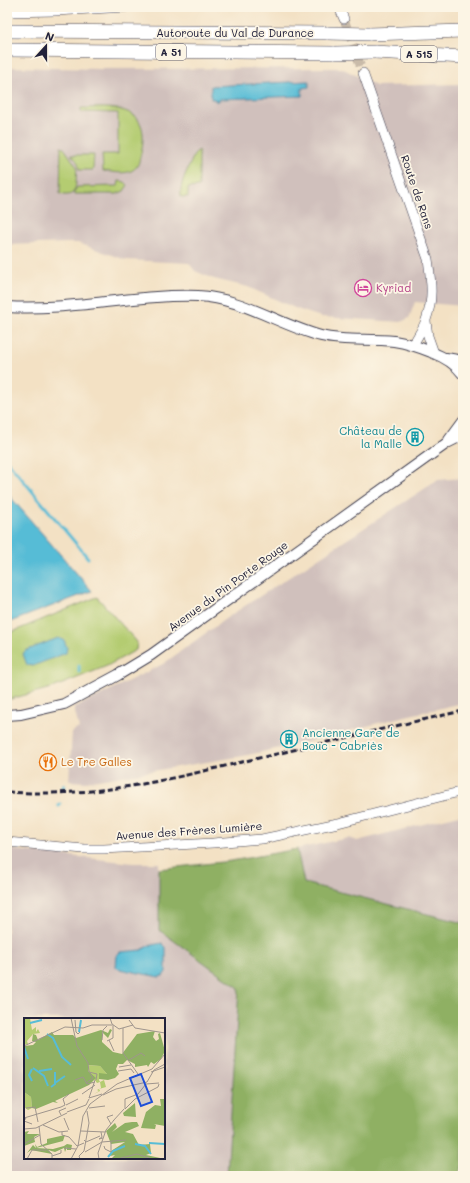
<svg xmlns="http://www.w3.org/2000/svg" width="470" height="1183" viewBox="0 0 470 1183" font-family="Mali,sans-serif">
	<rect width="100%" height="100%" fill="#fcf5e5"/>
	<filter id="ink" filterUnits="userSpaceOnUse"><feTurbulence type="fractalNoise" baseFrequency=".025" numOctaves="2"/><feDisplacementMap in="SourceGraphic" scale="8" xChannelSelector="R" yChannelSelector="G"/><feConvolveMatrix kernelMatrix="1 2 1 2 8 2 1 2 1" color-interpolation-filters="sRGB"/></filter>
	<filter id="wash" filterUnits="userSpaceOnUse"><feTurbulence type="fractalNoise" baseFrequency=".012" numOctaves="4" result="noise"/><feDisplacementMap in="SourceGraphic" scale="16" xChannelSelector="R" yChannelSelector="G"/><feGaussianBlur stdDeviation="0.9" result="paint"/><feColorMatrix in="noise" values="0 0 0 0 0 0 0 0 0 0 0 0 0 0 0 0 0 1.4 0 .05"/><feComposite in="paint" operator="in"/></filter>
	<g filter="url(#wash)">
		<rect width="100%" height="100%" fill="#f3e1c4"/>
		<path fill="#d0c0bc" fill-rule="evenodd" d="M7 67 101 69 342 68 376 86 463 84V306L415 302 409 318 401 322 321 317 297 309 248 287 214 279 195 271 189 263 126 260 78 243H67L7 245Z
			M463 478V703L401 717 303 743 243 756 86 782 69 781 72 732 79 728 74 708 163 664 228 617 438 480Z
			M463 814V923L304 883 297 849 348 838 357 841Z
			M7 849 133 863H159V930L239 988 227 1176H7ZM25 1019H164V1158H25Z"/>
		<path fill="#b4cc71" stroke="#6b7756" d="M81 108C96 108 116 106 130 113 147 122 144 142 140 157 139 162 138 167 133 170 125 175 113 172 103 171L102 154H118V113L81 112Z
			M61 147 64 148 77 167C75 180 80 200 60 194Z
			M199 150V187L188 188V197H181C178 185 190 165 195 153Z
			M71 155H94L93 170H79C79 163 76 159 71 155Z
			M119 181 125 182 128 185 124 191 117 194H73L77 187 118 186Z
			M97 597 137 642 136 650 107 666 55 687 7 700V633L12 632Z"/>
		<path fill="#8fb063" stroke="#58694f" d="M297 849 304 883 463 923V1165L457 1176H227L239 988 159 930V869L231 861Z"/>
		<path fill="#57bcd6" stroke="#3c6f88" d="M309 81V87L302 88V96L220 99 219 101H215V99H211V86Z
			M7 493 92 591 10 622 12 632 7 633Z
			M58 638 64 640 67 648 66 653 33 666 27 665 23 654 25 651Z
			M162 943 166 947V972L163 976 159 977 119 969 116 967 117 955 120 952 142 950 146 946Z"/>
		<g fill="none" stroke-linecap="round" stroke-linejoin="round">
			<path stroke="#57bcd6" stroke-width="3" d="M7 461 88 558
				M79 666V672
				M63 788 64 785
				M59 806 60 804"/>
		</g>
	</g>
	<g filter="url(#ink)">
		<g fill="none" stroke-linecap="round" stroke-linejoin="round">
			<path stroke="#c9bba9" stroke-width="9" stroke-dasharray="9 4.5" stroke-linecap="butt" d="M344 19 363 73"/>
			<g stroke="#413f50" stroke-width="10">
				<path id="tertiary" d="M339 7 344 19
					M7 12 55 11 128 7
					M363 73 428 259C431 281 434 298 426 320 423 329 417 337 413 345
					M426 321 428 336 434 353
					M7 842 84 849H104L213 843 262 839 338 823 463 791"/>
			</g>
			<g stroke="#413f50" stroke-width="12">
				<path id="secondary" d="M7 307C71 311 134 294 198 296 242 298 279 325 321 336 345 342 370 338 394 341 407 343 419 347 431 352 444 357 455 363 463 374
					M446 358 463 361
					M449 440 463 421
					M7 715 21 714 64 704 118 675 151 655 447 443 463 435"/>
			</g>
			<g stroke="#413f50" stroke-width="14">
				<path id="motorway" d="M7 31 328 33
					M369 34 463 31
					M7 50 335 53
					M375 52 463 57"/>
			</g>
			<use href="#tertiary" stroke="#fff" stroke-width="9"/>
			<use href="#secondary" stroke="#fff" stroke-width="10"/>
			<use href="#motorway" stroke="#fff" stroke-width="13"/>
			<path stroke="#22223b" stroke-width="3" stroke-dasharray="6 3" stroke-linecap="butt" d="M7 792C41 794 76 793 110 789 157 783 204 771 250 760 321 744 392 726 463 711"/>
			<g stroke="#413f50" stroke-width="14" stroke-linecap="butt">
				<path id="motorway-bridge" d="M328 33 369 34
					M335 53 375 52"/>
			</g>
			<use href="#motorway-bridge" stroke="#fff" stroke-width="13"/>
		</g>
	</g>
	<defs>
		<g id="hotel-ring" transform="scale(0.9)"><circle r="9.5" fill="#fcf5e5" stroke="#d1479c" stroke-width="1.5"/><path d="M-6-4.5h1.5V1H6V5H4.5V3h-9V5H-6ZM-4 0a1.8 1.8 0 1 1 3.6 0ZM.5 0V-2.5h3Q6-2.5 6 0Z" fill="#d1479c"/></g>
		<g id="building-ring" transform="scale(0.9)"><circle r="9.5" fill="#fcf5e5" stroke="#0f9aa8" stroke-width="1.5"/><path d="M-4-6H4V6H1V3H-1V6H-4ZM-2.5-4.3h1.7v1.8h-1.7ZM.8-4.3h1.7v1.8H.8ZM-2.5-1h1.7V.8h-1.7ZM.8-1h1.7V.8H.8Z" fill="#0f9aa8"/></g>
		<g id="restaurant-ring" transform="scale(0.9)"><circle r="9.5" fill="#fcf5e5" stroke="#e8710a" stroke-width="1.5"/><path d="M-5-6h1v4h1v-4h1v4h1v-4h1v5L-1.5 .5V6h-2V.5L-5-1ZM5-6V6H3V1.5H1.5Q1.5-4 5-6Z" fill="#e8710a"/></g>
	</defs>
	<g fill-rule="evenodd">
		<use href="#hotel-ring" x="363" y="288"/>
		<use href="#building-ring" x="415" y="437"/>
		<use href="#building-ring" x="289" y="739"/>
		<use href="#restaurant-ring" x="48" y="762"/>
	</g>
	<g text-anchor="middle" stroke-width="3.5" stroke-linejoin="round" paint-order="stroke">
		<g fill="#fcf5e5" stroke="#63616e" stroke-width="1">
			<rect x="156" y="44" width="30" height="16" rx="3"/>
			<rect x="401" y="46" width="36" height="16" rx="3"/>
		</g>
		<g font-size="10" font-weight="bold" fill="#22223b">
			<text x="171" y="56">A 51</text>
			<text x="419" y="58">A 515</text>
		</g>
		<g font-size="11" fill="#22223b" stroke="#fcf5e5">
			<text x="235" y="37">Autoroute du Val de Durance</text>
			<text transform="translate(417 192) rotate(71)" y="4">Route de Rans</text>
			<text transform="translate(228 586) rotate(-36)" y="4">Avenue du Pin Porte Rouge</text>
			<text transform="translate(189 831) rotate(-4)" y="4">Avenue des Frères Lumière</text>
		</g>
		<g font-size="11" fill="#b23c85" stroke="#fcf5e5" text-anchor="start">
			<text x="376" y="292">Kyriad</text>
		</g>
		<g font-size="11" fill="#0d838f" stroke="#fcf5e5" text-anchor="end">
			<text x="402" y="435">Château de<tspan x="402" dy="13">la Malle</tspan></text>
			<text x="302" y="737" text-anchor="start">Ancienne Gare de<tspan x="302" dy="13">Bouc - Cabriès</tspan></text>
		</g>
		<g font-size="11" fill="#c56008" stroke="#fcf5e5" text-anchor="start">
			<text x="61" y="766">Le Tre Galles</text>
		</g>
	</g>
	<g transform="translate(24 1018)">
		<rect width="141" height="141" fill="#f3e1c4"/>
		<path d="M0 0H6L8 12 12 9V14L14 11 16 15 9 16 3 23 4 26 0 27ZM63 47 76 48 83 56 76 57 75 62 76 64 80 62 82 69 75 71 76 73 70 76 75 73 73 72 77 70 76 64 73 65 64 53ZM0 74 7 79 8 90 4 92 0 89Z" fill="#b4cc71"/>
		<path d="M86 11 88 12 84 20 78 14V24L89 34 98 36 113 16 131 13 129 19 132 23 135 21 134 16 136 15 141 33 137 41 130 46 127 44 124 49 123 47 111 49V46L103 42 99 46H94L92 51 95 56 91 60 84 62 75 61V55L83 56 76 48 64 47V53L72 60 65 67 31 83 34 85 29 84 12 91 8 90 7 79 0 74V28L9 27 12 24 8 23 9 16 12 17 14 22 28 14 30 17H49L52 20 77 12 84 15ZM136 81H140L141 85V108L130 106 132 107 131 111 117 110 122 94 131 87 137 88ZM111 85 112 99 100 98 99 95ZM108 104H113L115 108 101 114 109 116 115 127 126 126 127 135 122 137 141 141H87L91 137 86 138 87 133 101 124 87 126 82 113 91 105 93 109 88 114 101 105ZM5 113 3 116H16L10 119 11 124 0 128V114ZM41 117 39 123 12 130 29 131 40 128V124V128L43 126 48 127 47 132H43V129L41 134 40 130 31 134 24 132 28 136 7 132 3 135 9 127 12 130 11 126 13 129 23 125V121Z" fill="#8fb063"/>
		<path fill="none" stroke="#57bcd6" stroke-width="2" d="M6 5 18 2M55 14 57 2M23 16 29 20 38 39 47 47M0 29 4 41M9 50 20 58 24 68M8 51 5 57 8 63M15 53 28 51M31 65 41 58M27 69 31 66V54M125 125 141 126M111 126 121 128 127 136M84 139 89 133 101 128"/>
		<path fill="none" stroke="#9f958d" stroke-width="1" d="M47 0 53 28 64 45 65 54 73 56 72 62M86 0 88 6 95 11 109 7M51 2 52 14 54 16 56 14M105 2 111 10 141 15M99 10V35L114 56M78 22 79 12 83 8M85 22 90 33M83 23 89 20V7M0 28 41 9 59 10 68 7H88M105 42 117 35 121 38M95 49 107 47M94 53 107 51 110 55M127 54 141 49M51 62 59 59 63 66 71 64M123 64 130 52 141 46M62 65 69 60 66 55M122 66 135 65M58 76 71 67M79 77 92 71 123 64M65 80 71 62M65 80 78 76M42 87 54 81M2 90 11 89 14 104M65 90 81 88M101 91 111 81 134 69 135 66M101 91V81L114 76 122 66M43 94 62 87 65 81M37 97 35 93 42 90M0 100 37 89 41 87 39 81 45 76M2 100 0 103 8 106M40 100 45 112M89 103 100 91M87 106 83 99 89 97M19 107 35 114 44 113M15 108 17 126 28 136V141M0 111 12 110 43 95M57 113 81 114M38 114V117L45 119 53 128 60 125M77 114 78 119 75 121 79 120M60 122 62 124 76 118M0 126 16 117M80 128 81 131 87 134V124M40 130 52 131M61 134 78 124 102 122M28 138 37 135V132M3 141 8 132H22M47 141 54 128 59 98 66 86 93 66 128 51 141 36M56 141 55 138 60 133 65 105 63 93M75 141 74 135 82 112 90 102M93 141 113 136 128 141"/>
		<path fill="#1d4ed8" fill-opacity="0.15" stroke="#1d4ed8" stroke-width="2" d="M117 56 128 84 117 88 106 60Z"/>
		<rect width="141" height="141" fill="none" stroke="#22223b" stroke-width="2"/>
	</g>
	<rect width="470" height="1183" fill="none" stroke="#fcf5e5" stroke-width="24"/>
	<g transform="translate(46 46) rotate(21)" stroke="#fcf5e5" stroke-width="3" paint-order="stroke">
	<path d="M0-3L7 15L0 10L-7 15Z" fill="#22223b"/>
	<text y="-6" font-size="11" font-weight="bold" text-anchor="middle" fill="#22223b">N</text>
	</g>
</svg>
